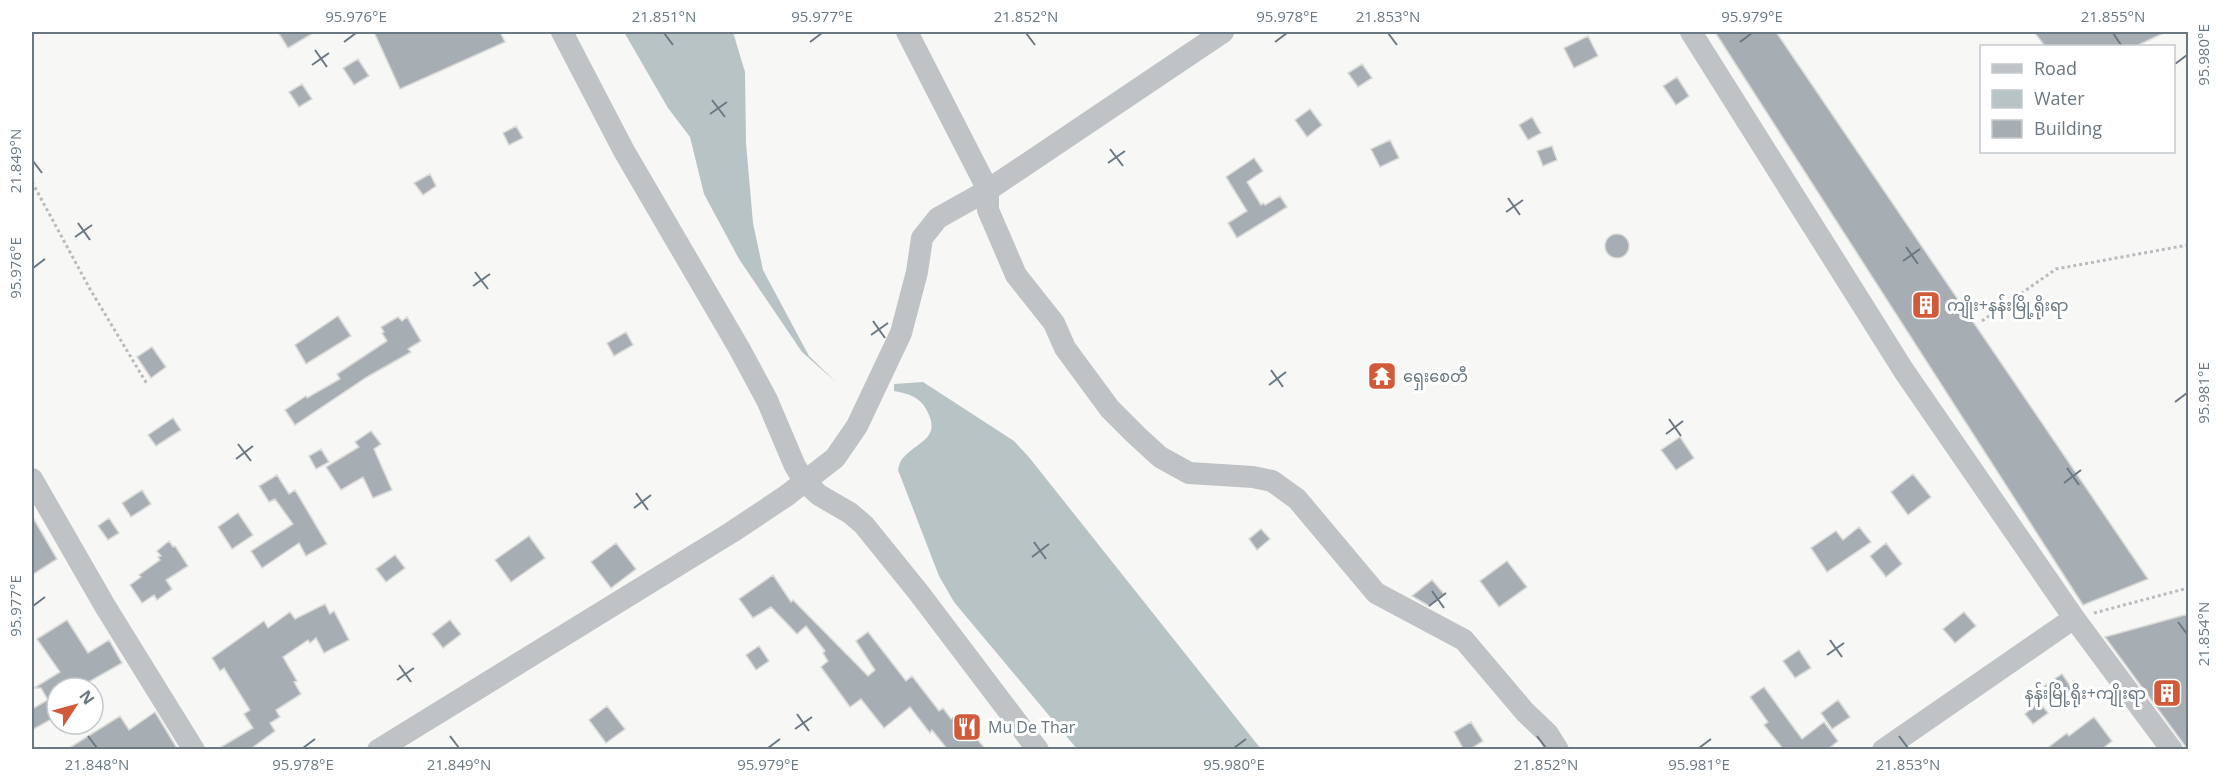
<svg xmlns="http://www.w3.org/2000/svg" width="2220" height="781" viewBox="0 0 2220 781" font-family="'Open Sans','Noto Sans Myanmar',sans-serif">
	<rect width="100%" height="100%" fill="#f7f7f5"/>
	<path fill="#b8c3c6" d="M624 32H733L745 72 746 143 753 223 763 270 809 356 837 383 802 352 739 259 704 194 690 137 668 108Z
		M923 382 1014 441 1028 456 1261 749H1077L954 602 939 576 898 470C899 466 900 460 904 457 920 440 942 438 926 409 919 396 908 394 894 391V384Z"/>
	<path fill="#a7aeb3" stroke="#d9d9d7" stroke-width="1.5" d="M278 32H315L288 48Z
		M374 32H500L505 42 400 89Z
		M1715 32H1776L2148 579 2083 605Z
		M2034 32H2166L2136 46H2045Z
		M1588 36 1598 56 1574 68 1564 48Z
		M358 59 369 76 354 85 343 68Z
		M1362 64 1372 78 1358 87 1348 73Z
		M1677 77 1689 96 1676 105 1663 86Z
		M302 84 312 99 299 107 289 92Z
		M1310 109 1322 125 1307 137 1295 120Z
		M1532 117 1541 133 1528 140 1519 125Z
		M516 126 523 138 509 145 503 133Z
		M1390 140 1399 158 1380 167 1371 149Z
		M1552 146 1557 160 1543 166 1537 151Z
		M1254 158 1263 171 1247 182 1261 205 1263 203 1265 205 1280 196 1287 207 1237 238 1228 223 1247 211 1226 177Z
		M430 174 436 186 423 195 414 183Z
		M1605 246a12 12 0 1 1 24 0a12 12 0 1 1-24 0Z
		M338 316 351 336 306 364 295 345Z
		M398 317 402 321 407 317 421 341 408 349 411 352 367 377 295 425 285 410 306 396 307 398 340 379 337 374 387 341 382 333 384 332 381 327Z
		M626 332 633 345 614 356 607 343Z
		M152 347 166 367 151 378 137 357Z
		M173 418 181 430 156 446 148 435Z
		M371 431 381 444 374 449 392 490 373 498 363 477 341 490 326 467 359 447 355 442Z
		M1680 437 1694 458 1676 470 1661 450Z
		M321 449 329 462 316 469 309 456Z
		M1913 474 1931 497 1908 515 1891 492Z
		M277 475 289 494 295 490 327 544 306 556 299 543 262 568 251 551 293 524 275 499 269 502 259 486Z
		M142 490 151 504 131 517 122 503Z
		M238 513 253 535 232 549 218 527Z
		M32 516 57 559 32 575Z
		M109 518 119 533 108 540 98 526Z
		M1859 527 1871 542 1827 572 1811 548 1836 531 1843 540Z
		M1261 529 1270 539 1257 550 1249 539Z
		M529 536 545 558 511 582 495 560Z
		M169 541 173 547 175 546 188 566 166 580 172 589 157 600 154 595 142 603 130 585 141 577 139 575 160 560 158 557 161 556 157 551Z
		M616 543 636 569 611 588 591 562Z
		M1886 543 1902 564 1886 577 1870 556Z
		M395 555 405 568 386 582 376 569Z
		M1507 561 1527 587 1499 607 1480 581Z
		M773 575 791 602 793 600 868 676 875 670 856 641 868 632 906 681 912 676 939 711 943 708 951 719 957 714 986 750H948L932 730 930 733 910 707 884 728 861 699 850 707 821 667 828 661 823 653 825 651 806 626 797 634 771 607 753 618 739 599Z
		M1432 580 1444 594 1429 606 1412 596Z
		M325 604 330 614 334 611 349 640 324 653 316 638 310 643 308 640 283 657 297 681 294 682 301 694 276 710 280 717 270 723 275 731 249 750H216L253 728 244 714 250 710 224 668 220 671 212 658 264 621 268 628 290 612 295 619Z
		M1964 612 1976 626 1955 643 1943 629Z
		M2188 614V750L2105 637Z
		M67 620 88 653 109 640 122 663 78 688H57V716L32 730V709L48 700 41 688H34L60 672 37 639Z
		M450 620 461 634 443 648 432 634Z
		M759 646 769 661 756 670 746 655Z
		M1799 650 1811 668 1795 678 1783 661Z
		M2062 674 2073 690 2055 702 2044 686Z
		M1764 687 1802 739 1824 722 1838 741 1827 750H1784L1764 725 1768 722 1750 697Z
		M1838 700 1850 717 1832 729 1821 713Z
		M2039 702 2048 713 2033 724 2025 714Z
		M607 706 625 729 606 743 589 720Z
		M155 712 178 750H66L120 716 129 730Z
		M2094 717 2112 741 2101 750H2045L2067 733 2069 736Z
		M1471 722 1483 741 1469 750H1464L1454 732Z"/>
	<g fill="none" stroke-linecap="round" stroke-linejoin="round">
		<path stroke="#b9bcbe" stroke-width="3" stroke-dasharray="3 3" stroke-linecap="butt" d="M32 182 90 289 147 384
			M1982 321 2056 269 2188 245
			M2094 613 2188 588"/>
		<path stroke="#bfc3c6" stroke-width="22" d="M562 32 624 151 739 348 767 400 795 466 805 482 819 495 850 513 864 525 919 593 1038 750
			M907 32 988 190V210L1016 275 1054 323 1065 348 1110 409 1136 435 1160 457 1189 473 1253 477 1272 481 1297 499 1376 593 1464 640 1525 712 1548 734 1558 750
			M1691 32 1904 371 2074 618 2172 750
			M32 479 105 606 194 750
			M378 750 732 532 786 496 835 458 857 426 901 333 917 272 922 238 938 218 988 190 1223 32
			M1883 750 2074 618"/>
	</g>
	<path fill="none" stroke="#697882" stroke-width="2" d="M664 33 673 45M1026 33 1035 45M1388 33 1397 45M2113 33 2121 45M344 42 356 33M810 42 822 33M1275 42 1287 33M1740 42 1752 33M315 50 327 67M2175 64 2187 55M312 65 329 53M712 100 725 117M710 114 727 102M1110 149 1123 166M33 161 42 173M1108 163 1125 151M1508 198 1520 215M1506 212 1523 200M78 223 90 240M75 237 92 225M1906 247 1918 264M1903 261 1920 249M33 268 45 259M475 272 488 289M473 286 490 274M873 321 885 338M871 335 888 323M1271 370 1283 387M1269 385 1286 372M2175 402 2187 393M1669 419 1681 436M1666 434 1683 421M238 444 251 461M236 459 253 446M2067 468 2079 485M2064 483 2081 470M636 493 648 510M634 508 651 495M1034 542 1046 559M1032 557 1049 544M1432 591 1444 608M33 606 45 597M1429 606 1446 593M2178 622 2187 634M1830 640 1842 657M1827 655 1844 643M399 665 411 682M397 680 414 668M797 714 809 731M795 729 812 717M88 736 97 748M450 736 459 748M1537 736 1546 748M1899 736 1908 748M303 748 315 739M768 748 780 739M1234 748 1246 739M1699 748 1711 739"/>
	<defs>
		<g id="building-square" transform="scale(1.5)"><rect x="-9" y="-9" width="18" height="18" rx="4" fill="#d15a3b" stroke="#fff"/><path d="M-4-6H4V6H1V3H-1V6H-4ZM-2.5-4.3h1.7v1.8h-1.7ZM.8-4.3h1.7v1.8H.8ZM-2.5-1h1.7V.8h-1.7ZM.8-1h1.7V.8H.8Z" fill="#fff"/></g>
		<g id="temple-square" transform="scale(1.5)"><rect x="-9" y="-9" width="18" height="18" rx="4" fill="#d15a3b" stroke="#fff"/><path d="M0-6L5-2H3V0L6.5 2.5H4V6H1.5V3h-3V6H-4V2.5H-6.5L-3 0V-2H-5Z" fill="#fff"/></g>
		<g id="restaurant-square" transform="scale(1.5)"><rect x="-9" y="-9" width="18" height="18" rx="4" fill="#d15a3b" stroke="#fff"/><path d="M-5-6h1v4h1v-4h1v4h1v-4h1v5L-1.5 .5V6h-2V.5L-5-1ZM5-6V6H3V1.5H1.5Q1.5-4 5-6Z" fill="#fff"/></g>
	</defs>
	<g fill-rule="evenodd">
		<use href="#building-square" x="1926" y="305"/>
		<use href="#temple-square" x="1382" y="376"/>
		<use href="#building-square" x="2167" y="693"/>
		<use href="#restaurant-square" x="967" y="727"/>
	</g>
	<g text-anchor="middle" stroke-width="6" stroke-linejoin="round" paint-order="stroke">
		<g font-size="16" fill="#697882" stroke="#fff" text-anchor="start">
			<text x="1947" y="311">ကျိုး+နန်းမြို့ရိုးရာ</text>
			<text x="1403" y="382">ရှေးစေတီ</text>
			<text x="2146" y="699" text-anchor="end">နန်းမြို့ရိုး+ကျိုးရာ</text>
			<text x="988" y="733">Mu De Thar</text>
		</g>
	</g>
	<rect width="2220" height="781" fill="none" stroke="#ffffff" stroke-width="66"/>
	<rect x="1980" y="45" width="195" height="108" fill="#ffffff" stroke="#c3c9cd" stroke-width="1.5"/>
	<rect x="1992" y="64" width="30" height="9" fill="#bfc3c6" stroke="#c3c9cd" stroke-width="1.5"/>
	<text x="2034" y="75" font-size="18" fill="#697882">Road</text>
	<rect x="1992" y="90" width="30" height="18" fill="#b8c3c6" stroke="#c3c9cd" stroke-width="1.5"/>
	<text x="2034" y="105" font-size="18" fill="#697882">Water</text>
	<rect x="1992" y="120" width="30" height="18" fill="#a7aeb3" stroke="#c3c9cd" stroke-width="1.5"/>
	<text x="2034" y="135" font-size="18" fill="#697882">Building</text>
	<g transform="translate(75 706) rotate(54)"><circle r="28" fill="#ffffff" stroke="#c3c9cd" stroke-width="1.5"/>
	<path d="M0-4.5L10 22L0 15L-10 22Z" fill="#d15a3b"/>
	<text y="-9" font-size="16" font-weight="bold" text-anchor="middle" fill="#697882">N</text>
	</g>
	<rect x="33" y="33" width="2154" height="715" fill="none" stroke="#697882" stroke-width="2"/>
	<g font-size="15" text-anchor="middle" fill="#697882">
		<text x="356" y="22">95.976°E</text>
		<text x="664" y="22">21.851°N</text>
		<text x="822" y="22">95.977°E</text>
		<text x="1026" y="22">21.852°N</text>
		<text x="1287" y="22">95.978°E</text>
		<text x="1388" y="22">21.853°N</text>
		<text x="1752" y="22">95.979°E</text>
		<text x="2113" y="22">21.855°N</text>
		<text transform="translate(2204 55) rotate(-90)" y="5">95.980°E</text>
		<text transform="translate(16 161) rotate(-90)" y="5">21.849°N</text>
		<text transform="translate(16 268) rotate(-90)" y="5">95.976°E</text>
		<text transform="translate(2204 393) rotate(-90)" y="5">95.981°E</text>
		<text transform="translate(16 606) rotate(-90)" y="5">95.977°E</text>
		<text transform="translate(2204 634) rotate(-90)" y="5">21.854°N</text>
		<text x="97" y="770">21.848°N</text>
		<text x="303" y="770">95.978°E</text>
		<text x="459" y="770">21.849°N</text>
		<text x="768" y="770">95.979°E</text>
		<text x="1234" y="770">95.980°E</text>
		<text x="1546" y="770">21.852°N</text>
		<text x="1699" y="770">95.981°E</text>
		<text x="1908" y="770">21.853°N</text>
	</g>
</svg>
